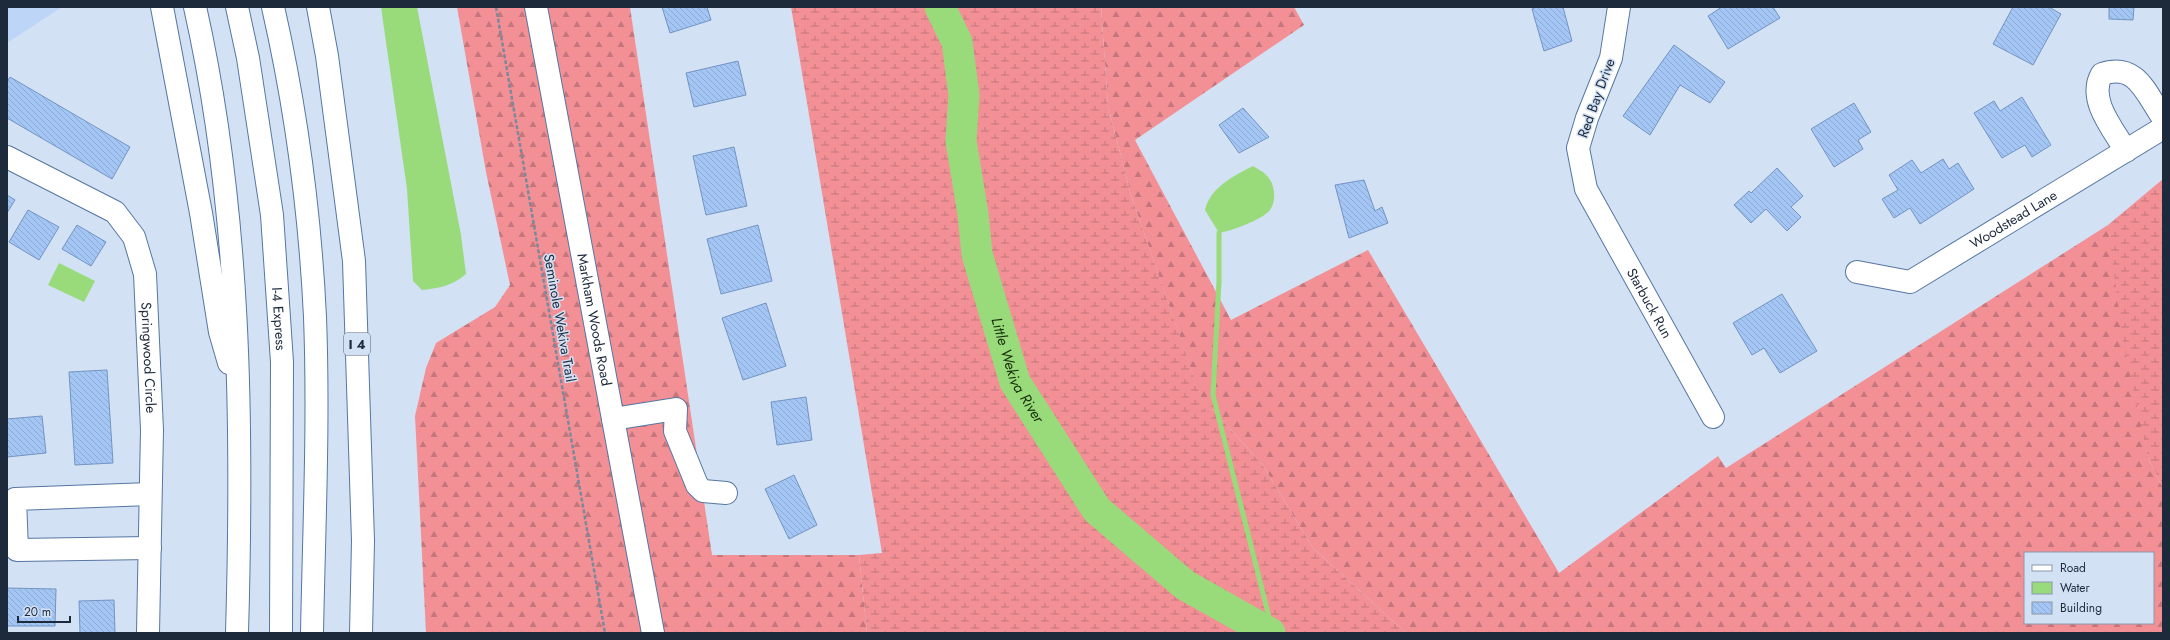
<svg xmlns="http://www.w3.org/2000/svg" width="2170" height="640" viewBox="0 0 2170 640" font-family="Jost,sans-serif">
	<defs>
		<pattern id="forest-firs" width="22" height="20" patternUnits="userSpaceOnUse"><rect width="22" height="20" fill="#f29096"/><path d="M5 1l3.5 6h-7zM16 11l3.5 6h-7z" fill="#c3767c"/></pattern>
		<pattern id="wetland-marsh" width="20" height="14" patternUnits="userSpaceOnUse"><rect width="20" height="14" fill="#f29096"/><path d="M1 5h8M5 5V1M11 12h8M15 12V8" fill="none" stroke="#c3767c"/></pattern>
		<pattern id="building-back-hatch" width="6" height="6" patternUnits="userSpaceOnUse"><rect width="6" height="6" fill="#a3c6f5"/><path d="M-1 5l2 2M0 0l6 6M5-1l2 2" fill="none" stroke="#8caad3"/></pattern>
	</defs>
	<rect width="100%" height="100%" fill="#d3e1f5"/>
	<path fill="#bdd5f6" d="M7 7H62L7 43Z"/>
	<path fill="url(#forest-firs)" fill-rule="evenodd" d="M457 7H527L644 633H426L415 416 426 368 436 343 495 307 510 285 486 172Z
		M545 7H630L712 555H859L867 633H662Z
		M1101 7H1294L1304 25 1135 140 1231 320 1368 250 1559 573 1718 456 1726 468 2108 225 2148 458 2163 488V633H1406L1313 548 1262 464 1212 409 1206 413 1131 195 1108 106ZM2025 553H2153V623H2025Z"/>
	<path fill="url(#wetland-marsh)" d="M791 7H1101L1108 106 1131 195 1206 412 1212 409 1262 464 1313 548 1406 633H867L859 555 882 553Z
		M2163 179V488L2148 458 2122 337 2108 225Z"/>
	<path fill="#99da7b" d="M381 7H417L461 235 466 274C452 286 440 288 422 290L413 281 407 189Z
		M1253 166C1257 169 1263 171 1266 175 1275 183 1277 200 1270 210 1262 220 1231 231 1219 233L1205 210C1210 188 1233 176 1253 166Z
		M59 263 95 281 84 302 48 285Z"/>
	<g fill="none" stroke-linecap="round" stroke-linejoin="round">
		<path stroke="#99da7b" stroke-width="5" d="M1219 233V281L1213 395 1273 633"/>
		<path stroke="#99da7b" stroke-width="31" id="s1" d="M940 7 957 42 964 95 961 141 973 214 977 254 1015 382 1097 510 1185 585 1270 633"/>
	</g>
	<path fill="url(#building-back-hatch)" stroke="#7394c1" d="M662 7H707L711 20 670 33Z
		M1536 7H1563L1572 41 1544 51 1532 9Z
		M1722 7H1773L1780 18 1728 49 1708 16Z
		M2013 7H2049L2061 14 2033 65 1993 44Z
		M2109 7H2134L2133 20 2109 19Z
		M1674 45 1725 82 1710 103 1680 85 1650 135 1623 116Z
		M738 61 746 95 694 107 686 73Z
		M10 77 130 147 112 179 7 118V82Z
		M2022 97 2051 145 2032 157 2025 145 2002 158 1974 113 1994 101 2000 111Z
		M1854 103 1871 132 1858 140 1863 149 1834 167 1811 129Z
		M1243 108 1269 137 1239 153 1219 125Z
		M734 147 747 206 706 215 693 156Z
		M1943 159 1949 169 1958 163 1974 189 1920 224 1910 208 1894 218 1882 199 1898 190 1889 175 1912 160 1921 173Z
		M1777 168 1803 196 1791 207 1801 217 1787 231 1766 209 1751 223 1734 205 1749 191 1751 193Z
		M1364 180 1375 211 1382 207 1388 223 1349 238 1335 185Z
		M7 195 15 200 7 213Z
		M28 210 59 227 39 260 9 242Z
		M77 225 106 242 91 266 62 249Z
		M758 225 772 281 721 294 707 239Z
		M1782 294 1817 351 1780 373 1764 348 1752 355 1733 323Z
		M766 303 786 366 743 380 722 318Z
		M107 370 113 463 75 465 69 372Z
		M806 397 812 440 777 445 771 402Z
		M42 416 46 453 7 457V419Z
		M794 475 817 525 789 539 765 489Z
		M7 588 56 589 55 626H7Z
		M114 600 115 633H80L79 601Z"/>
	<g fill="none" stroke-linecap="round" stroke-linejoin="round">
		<g stroke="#5676a2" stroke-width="24">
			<g id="minor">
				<path id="s2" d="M1619 7 1611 58 1587 118 1578 148 1586 189 1713 417"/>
				<path d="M2126 151C2113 129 2087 99 2102 74 2137 62 2146 94 2163 118"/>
				<path id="s3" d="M7 157 115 212 134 237 145 274 152 430 148 633"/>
				<path id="s4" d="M1857 272 1910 282 2163 128"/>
				<path d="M613 419 676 409 675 431 697 485 703 491 726 493"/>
				<path d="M150 548 17 550 15 499 150 494"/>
			</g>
		</g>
		<g stroke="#5676a2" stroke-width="24">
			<g id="major">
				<path id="s5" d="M536 7 653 633"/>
			</g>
		</g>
		<g stroke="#5676a2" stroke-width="24">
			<g id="highway">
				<path d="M162 7 201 213 220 332 229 363"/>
				<path d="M195 7C241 211 243 425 237 633"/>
				<path id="s6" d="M237 7 248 58 272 215 282 362 281 633"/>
				<path d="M273 7C296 108 310 213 315 317 319 422 314 528 312 633"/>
				<path d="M318 7 327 56 354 261 363 541 361 633"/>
			</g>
		</g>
		<path stroke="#7b899c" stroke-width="2.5" stroke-dasharray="4 2" stroke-linecap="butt" d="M496 7 605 633"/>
		<use href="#minor" stroke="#fff" stroke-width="22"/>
		<use href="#major" stroke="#fff" stroke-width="22"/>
		<use href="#highway" stroke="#fff" stroke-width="22"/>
	</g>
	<g text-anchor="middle" stroke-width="3" stroke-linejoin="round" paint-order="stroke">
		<rect fill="#d3e1f5" stroke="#536174" stroke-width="1" x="344" y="333" width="26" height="22" rx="3"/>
		<g font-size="13" font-weight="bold" fill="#1c2a3c">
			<text x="357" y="349">I 4</text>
		</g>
		<g font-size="14" fill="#1c2a3c" stroke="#d3e1f5">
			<text transform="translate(1596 98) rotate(-70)" y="5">Red Bay Drive</text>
			<text dy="5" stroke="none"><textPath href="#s4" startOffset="175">Woodstead Lane</textPath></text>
			<text dy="5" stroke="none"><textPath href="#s2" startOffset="320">Starbuck Run</textPath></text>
			<text dy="5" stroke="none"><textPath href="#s6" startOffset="315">I-4 Express</textPath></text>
			<text transform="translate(560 318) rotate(80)" y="5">Seminole Wekiva Trail</text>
			<text dy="5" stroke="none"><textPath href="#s5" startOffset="318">Markham Woods Road</textPath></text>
			<text dy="5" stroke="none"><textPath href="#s3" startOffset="275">Springwood Circle</textPath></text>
		</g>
		<g font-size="15" font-style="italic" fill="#18300a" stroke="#d3e1f5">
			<text dy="5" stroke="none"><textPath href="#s1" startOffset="376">Little Wekiva River</textPath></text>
		</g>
	</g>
	<rect width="2170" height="640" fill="none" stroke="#1c2a3c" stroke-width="16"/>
	<rect x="2024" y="552" width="130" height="72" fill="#d3e1f5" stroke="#8a98ab"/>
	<rect x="2032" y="565" width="20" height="6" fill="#ffffff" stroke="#8a98ab"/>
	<text x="2060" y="572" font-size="12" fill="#1c2a3c">Road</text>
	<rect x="2032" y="582" width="20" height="12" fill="#99da7b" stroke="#8a98ab"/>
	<text x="2060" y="592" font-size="12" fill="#1c2a3c">Water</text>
	<rect x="2032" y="602" width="20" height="12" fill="url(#building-back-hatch)" stroke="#8a98ab"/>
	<text x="2060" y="612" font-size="12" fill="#1c2a3c">Building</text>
	<path d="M18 616v6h52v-6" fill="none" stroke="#1c2a3c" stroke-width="2"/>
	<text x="24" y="616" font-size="12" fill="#1c2a3c" stroke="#d3e1f5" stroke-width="3" paint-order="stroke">20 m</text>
</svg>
